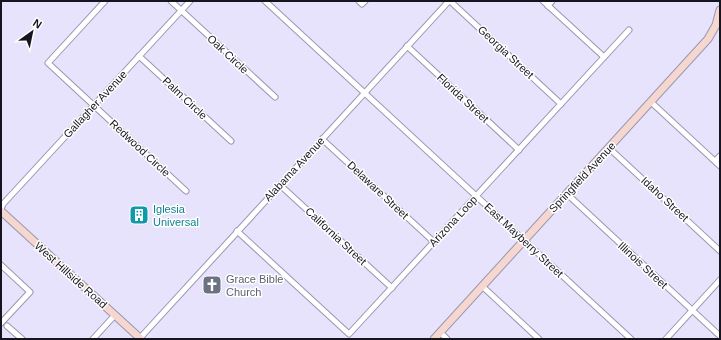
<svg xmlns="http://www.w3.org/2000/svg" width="721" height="340" font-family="Helvetica,sans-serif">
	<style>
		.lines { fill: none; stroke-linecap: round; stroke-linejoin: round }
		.street-casing { stroke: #9a96b2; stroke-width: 7 }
		.secondary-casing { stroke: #9a96b2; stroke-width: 9 }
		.street { stroke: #fff; stroke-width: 5 }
		.secondary { stroke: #f6d7cf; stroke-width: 7 }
		.labels { text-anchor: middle; stroke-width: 3; stroke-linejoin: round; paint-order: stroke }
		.street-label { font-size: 11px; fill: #16141e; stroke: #fff }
		.culture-label { font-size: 11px; fill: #0d838f; stroke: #fff; text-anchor: start }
		.worship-label { font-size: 11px; fill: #5b616d; stroke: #fff; text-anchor: start }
	</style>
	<rect width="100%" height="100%" fill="#e7e3fc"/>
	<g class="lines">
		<!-- street casing -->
		<g class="street-casing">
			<g id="street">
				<polyline points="105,1 48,63 186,191"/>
				<polyline points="171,1 275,97"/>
				<polyline points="265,1 631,339"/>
				<polyline points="359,1 362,4 365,1"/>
				<polyline points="450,1 561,104"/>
				<polyline points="543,1 604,57"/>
				<polyline points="548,6 552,1"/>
				<polyline points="407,46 519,150"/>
				<polyline points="139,56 231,141"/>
				<polyline points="651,102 720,166"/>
				<polyline points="322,139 434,242"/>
				<polyline points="609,148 720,251"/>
				<polyline points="715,161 720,156"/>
				<polyline points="280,185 392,288"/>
				<polyline points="567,194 720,336"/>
				<polyline points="1,209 3,204 190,1"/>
				<polyline points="237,231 349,334 629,30"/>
				<polyline points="1,265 30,292 1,323"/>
				<polyline points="482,286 539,339"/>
				<polyline points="7,326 22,339"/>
				<polyline points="440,332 447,339"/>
				<polyline points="140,338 449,1"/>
				<polyline points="93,339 115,315"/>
				<polyline points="666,339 720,280"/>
			</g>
		</g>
		<!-- secondary casing -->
		<g class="secondary-casing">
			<g id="secondary">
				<polyline points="1,211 141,339"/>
				<polyline points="434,339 708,39 716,25 720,10"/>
			</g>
		</g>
		<!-- street -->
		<use href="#street" class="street"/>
		<!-- secondary -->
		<use href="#secondary" class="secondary"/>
	</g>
	<!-- icons -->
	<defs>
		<g id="building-square" transform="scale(1)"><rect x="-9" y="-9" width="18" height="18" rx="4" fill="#0f9aa8" stroke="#fff"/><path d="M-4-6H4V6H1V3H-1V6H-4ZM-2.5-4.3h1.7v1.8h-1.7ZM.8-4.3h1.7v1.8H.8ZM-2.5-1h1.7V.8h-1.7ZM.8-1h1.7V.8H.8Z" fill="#fff"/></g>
		<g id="church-square" transform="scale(1)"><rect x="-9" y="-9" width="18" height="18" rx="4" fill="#6b7280" stroke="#fff"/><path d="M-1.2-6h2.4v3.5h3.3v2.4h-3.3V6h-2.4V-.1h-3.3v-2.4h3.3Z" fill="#fff"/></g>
	</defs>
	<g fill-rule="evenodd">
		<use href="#building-square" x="139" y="215"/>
		<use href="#church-square" x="212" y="285"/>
	</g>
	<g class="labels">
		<!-- street labels -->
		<g class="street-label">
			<text transform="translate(506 52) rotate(43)" y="4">Georgia Street</text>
			<text transform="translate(228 54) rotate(43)" y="4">Oak Circle</text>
			<text transform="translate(185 98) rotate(43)" y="4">Palm Circle</text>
			<text transform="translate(463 98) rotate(43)" y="4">Florida Street</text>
			<text transform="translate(95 104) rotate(-47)" y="4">Gallagher Avenue</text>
			<text transform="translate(140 148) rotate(43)" y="4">Redwood Circle</text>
			<text transform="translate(294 169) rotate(-47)" y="4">Alabama Avenue</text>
			<text transform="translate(582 177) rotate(-47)" y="4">Springfield Avenue</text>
			<text transform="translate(378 190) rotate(43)" y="4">Delaware Street</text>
			<text transform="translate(665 199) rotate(43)" y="4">Idaho Street</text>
			<text transform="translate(453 221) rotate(-47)" y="4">Arizona Loop</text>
			<text transform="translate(336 236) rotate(43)" y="4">California Street</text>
			<text transform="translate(524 240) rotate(43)" y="4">East Mayberry Street</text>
			<text transform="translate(643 265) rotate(43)" y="4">Illinois Street</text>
			<text transform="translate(71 275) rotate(42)" y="4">West Hillside Road</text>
		</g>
		<!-- culture labels -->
		<g class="culture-label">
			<text x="153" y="213">Iglesia<tspan x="153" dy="13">Universal</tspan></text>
		</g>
		<!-- worship labels -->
		<g class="worship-label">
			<text x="226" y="283">Grace Bible<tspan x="226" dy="13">Church</tspan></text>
		</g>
	</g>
	<!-- border -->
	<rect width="721" height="340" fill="none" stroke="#16141e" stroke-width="4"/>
	<!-- north arrow -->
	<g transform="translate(32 32) rotate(33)" stroke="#ffffff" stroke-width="3" paint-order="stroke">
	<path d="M0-3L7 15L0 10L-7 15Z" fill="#16141e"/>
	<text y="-6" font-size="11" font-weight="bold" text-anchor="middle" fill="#16141e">N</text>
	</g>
</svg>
